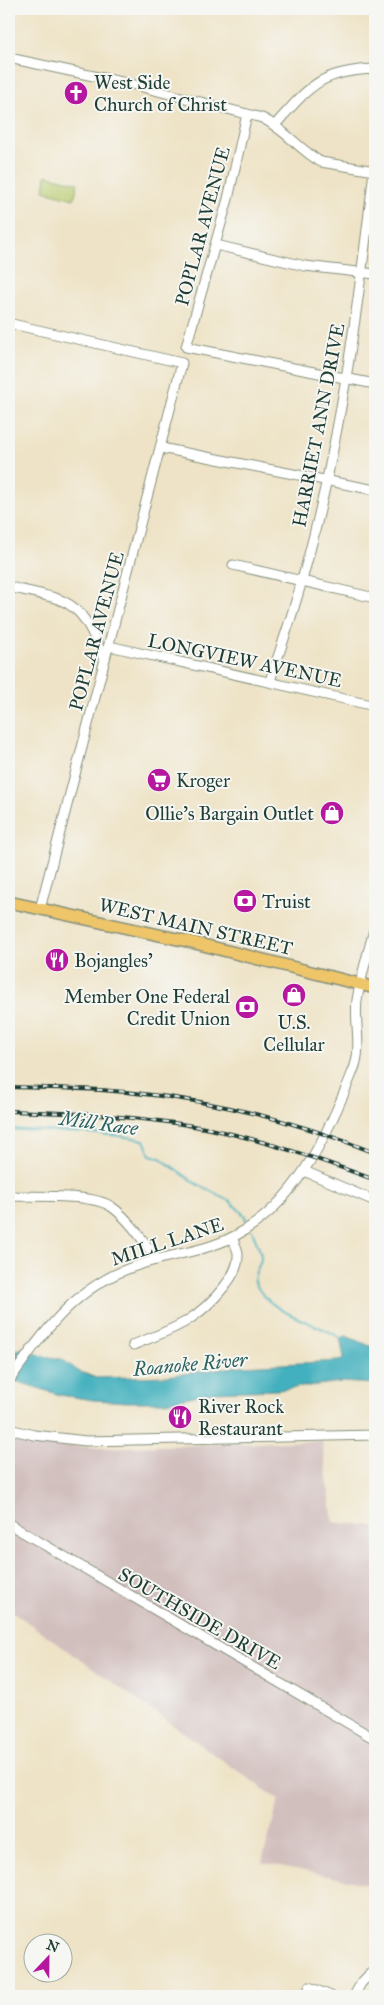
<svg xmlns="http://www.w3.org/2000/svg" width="384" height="2005" font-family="'IM FELL Great Primer',serif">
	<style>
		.industrial { fill: #d1bfbe }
		.green { fill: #b6ca6d; stroke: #6a8450 }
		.water { fill: #42b0be; stroke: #307679 }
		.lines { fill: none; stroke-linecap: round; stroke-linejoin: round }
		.stream { stroke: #42b0be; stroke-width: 2 }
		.minor-casing { stroke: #86907d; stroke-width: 11 }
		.major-casing { stroke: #86907d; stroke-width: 14 }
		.minor { stroke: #fff; stroke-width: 9 }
		.major { stroke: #eec569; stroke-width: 11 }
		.rail-casing { stroke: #1f3d34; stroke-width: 4 }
		.rail { stroke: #f6f6f2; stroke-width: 2; stroke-dasharray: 5.5; stroke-linecap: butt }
		.labels { text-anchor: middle; stroke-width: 4; stroke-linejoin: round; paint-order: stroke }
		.poi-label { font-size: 19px; fill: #1f3d34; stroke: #f6f6f2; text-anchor: start }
		.street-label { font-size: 19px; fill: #1f3d34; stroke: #f6f6f2 }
		.water-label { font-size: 20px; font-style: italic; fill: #2a605d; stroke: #f6f6f2 }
	</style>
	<rect width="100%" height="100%" fill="#f6f6f2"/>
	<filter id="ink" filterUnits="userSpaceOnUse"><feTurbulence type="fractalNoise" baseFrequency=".02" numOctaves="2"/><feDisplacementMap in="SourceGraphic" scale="10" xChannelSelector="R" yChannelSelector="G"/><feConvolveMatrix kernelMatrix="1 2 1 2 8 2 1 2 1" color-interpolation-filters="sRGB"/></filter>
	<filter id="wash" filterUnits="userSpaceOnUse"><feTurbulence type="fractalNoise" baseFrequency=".0096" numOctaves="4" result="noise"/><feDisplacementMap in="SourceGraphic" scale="20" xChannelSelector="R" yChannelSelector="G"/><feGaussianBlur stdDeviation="1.12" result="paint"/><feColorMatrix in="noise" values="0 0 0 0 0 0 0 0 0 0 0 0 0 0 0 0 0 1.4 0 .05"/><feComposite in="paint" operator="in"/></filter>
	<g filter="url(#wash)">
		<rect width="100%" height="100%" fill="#eee3c6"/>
		<!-- industrial -->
		<polygon class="industrial" points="9,1435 40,1442 98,1448 322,1441 333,1522 375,1526 375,1886 262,1862 279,1800 9,1609"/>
		<!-- green -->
		<polygon class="green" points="46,175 78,183 74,199 44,191"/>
		<!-- water -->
		<polygon class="water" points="346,1336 375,1348 375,1384 341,1382 278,1390 213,1392 166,1402 128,1402 93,1400 60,1395 9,1379 9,1350 24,1349 43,1356 62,1359 78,1371 96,1378 167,1376 241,1366 339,1361 344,1357 340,1338"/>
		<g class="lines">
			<!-- stream -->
			<g class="stream">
				<path d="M9 1129C54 1132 99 1131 144 1140L150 1155 160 1158 195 1183 230 1201 245 1216 246 1220"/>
				<path d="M252 1230C254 1238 260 1248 261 1256 262 1266 252 1272 255 1282 268 1315 316 1321 342 1339"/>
			</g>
		</g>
	</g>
	<g filter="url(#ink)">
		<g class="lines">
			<!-- minor casing -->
			<g class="minor-casing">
				<g id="minor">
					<path d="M9 58 131 84 262 118C285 129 299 150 321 162L375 171"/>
					<polyline points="247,114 228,199 186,347 375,384"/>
					<path d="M275 125C310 86 320 71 375 69"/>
					<polyline points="216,245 305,266 375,274"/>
					<polyline points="12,324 182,363 40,909"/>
					<polyline points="161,448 375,490"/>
					<polyline points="233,565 375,598"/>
					<path d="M9 587C71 601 80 598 104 660"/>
					<polyline points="109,646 375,706"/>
					<path d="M270 681C281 647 293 614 302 580 340 446 358 308 374 171"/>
					<polyline points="304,1171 375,1201"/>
					<path d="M9 1196C34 1197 93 1193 112 1207 130 1220 144 1242 157 1260"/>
					<path d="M133 1345C173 1329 196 1322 224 1287 231 1278 238 1268 238 1256 239 1250 234 1243 232 1238"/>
					<path d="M9 1381C47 1327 79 1282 145 1263 181 1252 212 1251 245 1230 299 1198 331 1127 353 1071 363 1048 354 1023 357 1000 361 975 369 950 375 926"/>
					<polyline points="9,1429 34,1435 86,1441 375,1435"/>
					<polyline points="9,1524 375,1739"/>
					<polyline points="309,1987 331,1996"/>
					<polyline points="354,1996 361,1983 371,1973"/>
				</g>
			</g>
			<!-- major casing -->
			<g class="major-casing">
				<polyline id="major" points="9,902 191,942 375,988"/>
			</g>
			<!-- minor -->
			<use href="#minor" class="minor"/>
			<!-- major -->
			<use href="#major" class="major"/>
			<!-- rail casing -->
			<g class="rail-casing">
				<g id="rail">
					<path d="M9 1087C51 1088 93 1088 135 1093 217 1101 299 1122 375 1153"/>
					<path d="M9 1111C74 1113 140 1116 205 1128 264 1140 319 1159 375 1180"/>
				</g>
			</g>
			<!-- rail -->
			<use href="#rail" class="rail"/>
		</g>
	</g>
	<!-- icons -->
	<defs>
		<g id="church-disc" transform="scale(1.25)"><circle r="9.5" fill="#b5179e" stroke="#f6f6f2"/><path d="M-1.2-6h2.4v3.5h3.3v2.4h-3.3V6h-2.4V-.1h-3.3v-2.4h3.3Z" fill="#fff"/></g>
		<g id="supermarket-disc" transform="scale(1.25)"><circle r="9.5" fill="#b5179e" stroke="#f6f6f2"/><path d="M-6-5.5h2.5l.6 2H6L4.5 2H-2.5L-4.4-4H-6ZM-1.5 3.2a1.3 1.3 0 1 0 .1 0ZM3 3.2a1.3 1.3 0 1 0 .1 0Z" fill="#fff"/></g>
		<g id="shop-disc" transform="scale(1.25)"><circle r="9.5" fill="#b5179e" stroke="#f6f6f2"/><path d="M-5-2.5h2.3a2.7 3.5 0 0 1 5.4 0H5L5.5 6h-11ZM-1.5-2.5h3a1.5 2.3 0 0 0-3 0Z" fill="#fff"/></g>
		<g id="bank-disc" transform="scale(1.25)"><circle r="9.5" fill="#b5179e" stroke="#f6f6f2"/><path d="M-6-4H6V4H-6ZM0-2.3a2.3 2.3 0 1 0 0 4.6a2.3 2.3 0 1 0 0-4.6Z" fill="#fff"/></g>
		<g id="restaurant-disc" transform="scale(1.25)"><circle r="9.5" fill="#b5179e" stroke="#f6f6f2"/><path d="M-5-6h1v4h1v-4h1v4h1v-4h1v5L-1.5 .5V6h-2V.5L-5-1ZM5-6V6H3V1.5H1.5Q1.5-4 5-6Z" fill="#fff"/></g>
	</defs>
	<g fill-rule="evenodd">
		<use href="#church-disc" x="76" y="93"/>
		<use href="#supermarket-disc" x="159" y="780"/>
		<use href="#shop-disc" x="332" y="813"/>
		<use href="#bank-disc" x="245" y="901"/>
		<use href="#restaurant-disc" x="57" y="960"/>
		<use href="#shop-disc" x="294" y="995"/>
		<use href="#bank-disc" x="247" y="1007"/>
		<use href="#restaurant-disc" x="180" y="1417"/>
	</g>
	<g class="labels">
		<!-- poi labels -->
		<g class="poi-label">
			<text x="94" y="89">West Side<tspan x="94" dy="22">Church of Christ</tspan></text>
			<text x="176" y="787">Kroger</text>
			<text x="314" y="820" text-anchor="end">Ollie's Bargain Outlet</text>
			<text x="262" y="908">Truist</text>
			<text x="74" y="967">Bojangles'</text>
			<text x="230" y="1003" text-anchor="end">Member One Federal<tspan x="230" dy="22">Credit Union</tspan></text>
			<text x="294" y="1029" text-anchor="middle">U.S.<tspan x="294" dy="22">Cellular</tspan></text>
			<text x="198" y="1413">River Rock<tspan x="198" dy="22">Restaurant</tspan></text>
		</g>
		<!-- street labels -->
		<g class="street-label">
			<text transform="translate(202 226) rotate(-75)" y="7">POPLAR AVENUE</text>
			<text transform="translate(318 425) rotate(-79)" y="7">HARRIET ANN DRIVE</text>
			<text transform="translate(96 631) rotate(-75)" y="7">POPLAR AVENUE</text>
			<text transform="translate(245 660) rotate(12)" y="7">LONGVIEW AVENUE</text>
			<text transform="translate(196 926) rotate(13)" y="7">WEST MAIN STREET</text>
			<text transform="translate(167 1241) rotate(-18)" y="7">MILL LANE</text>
			<text transform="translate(200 1618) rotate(30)" y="7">SOUTHSIDE DRIVE</text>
		</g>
		<!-- water labels -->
		<g class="water-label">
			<text transform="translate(99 1123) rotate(8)" y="7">Mill Race</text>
			<text transform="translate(190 1364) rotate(-5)" y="7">Roanoke River</text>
		</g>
	</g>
	<!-- margin -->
	<rect width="384" height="2005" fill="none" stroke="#f6f6f2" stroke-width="30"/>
	<!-- north arrow -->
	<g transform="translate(48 1958) rotate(22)"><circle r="24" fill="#f6f6f2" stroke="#a0aca6"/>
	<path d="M0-4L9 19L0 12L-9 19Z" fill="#b5179e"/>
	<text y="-8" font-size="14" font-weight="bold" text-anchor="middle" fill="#1f3d34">N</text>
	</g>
</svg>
